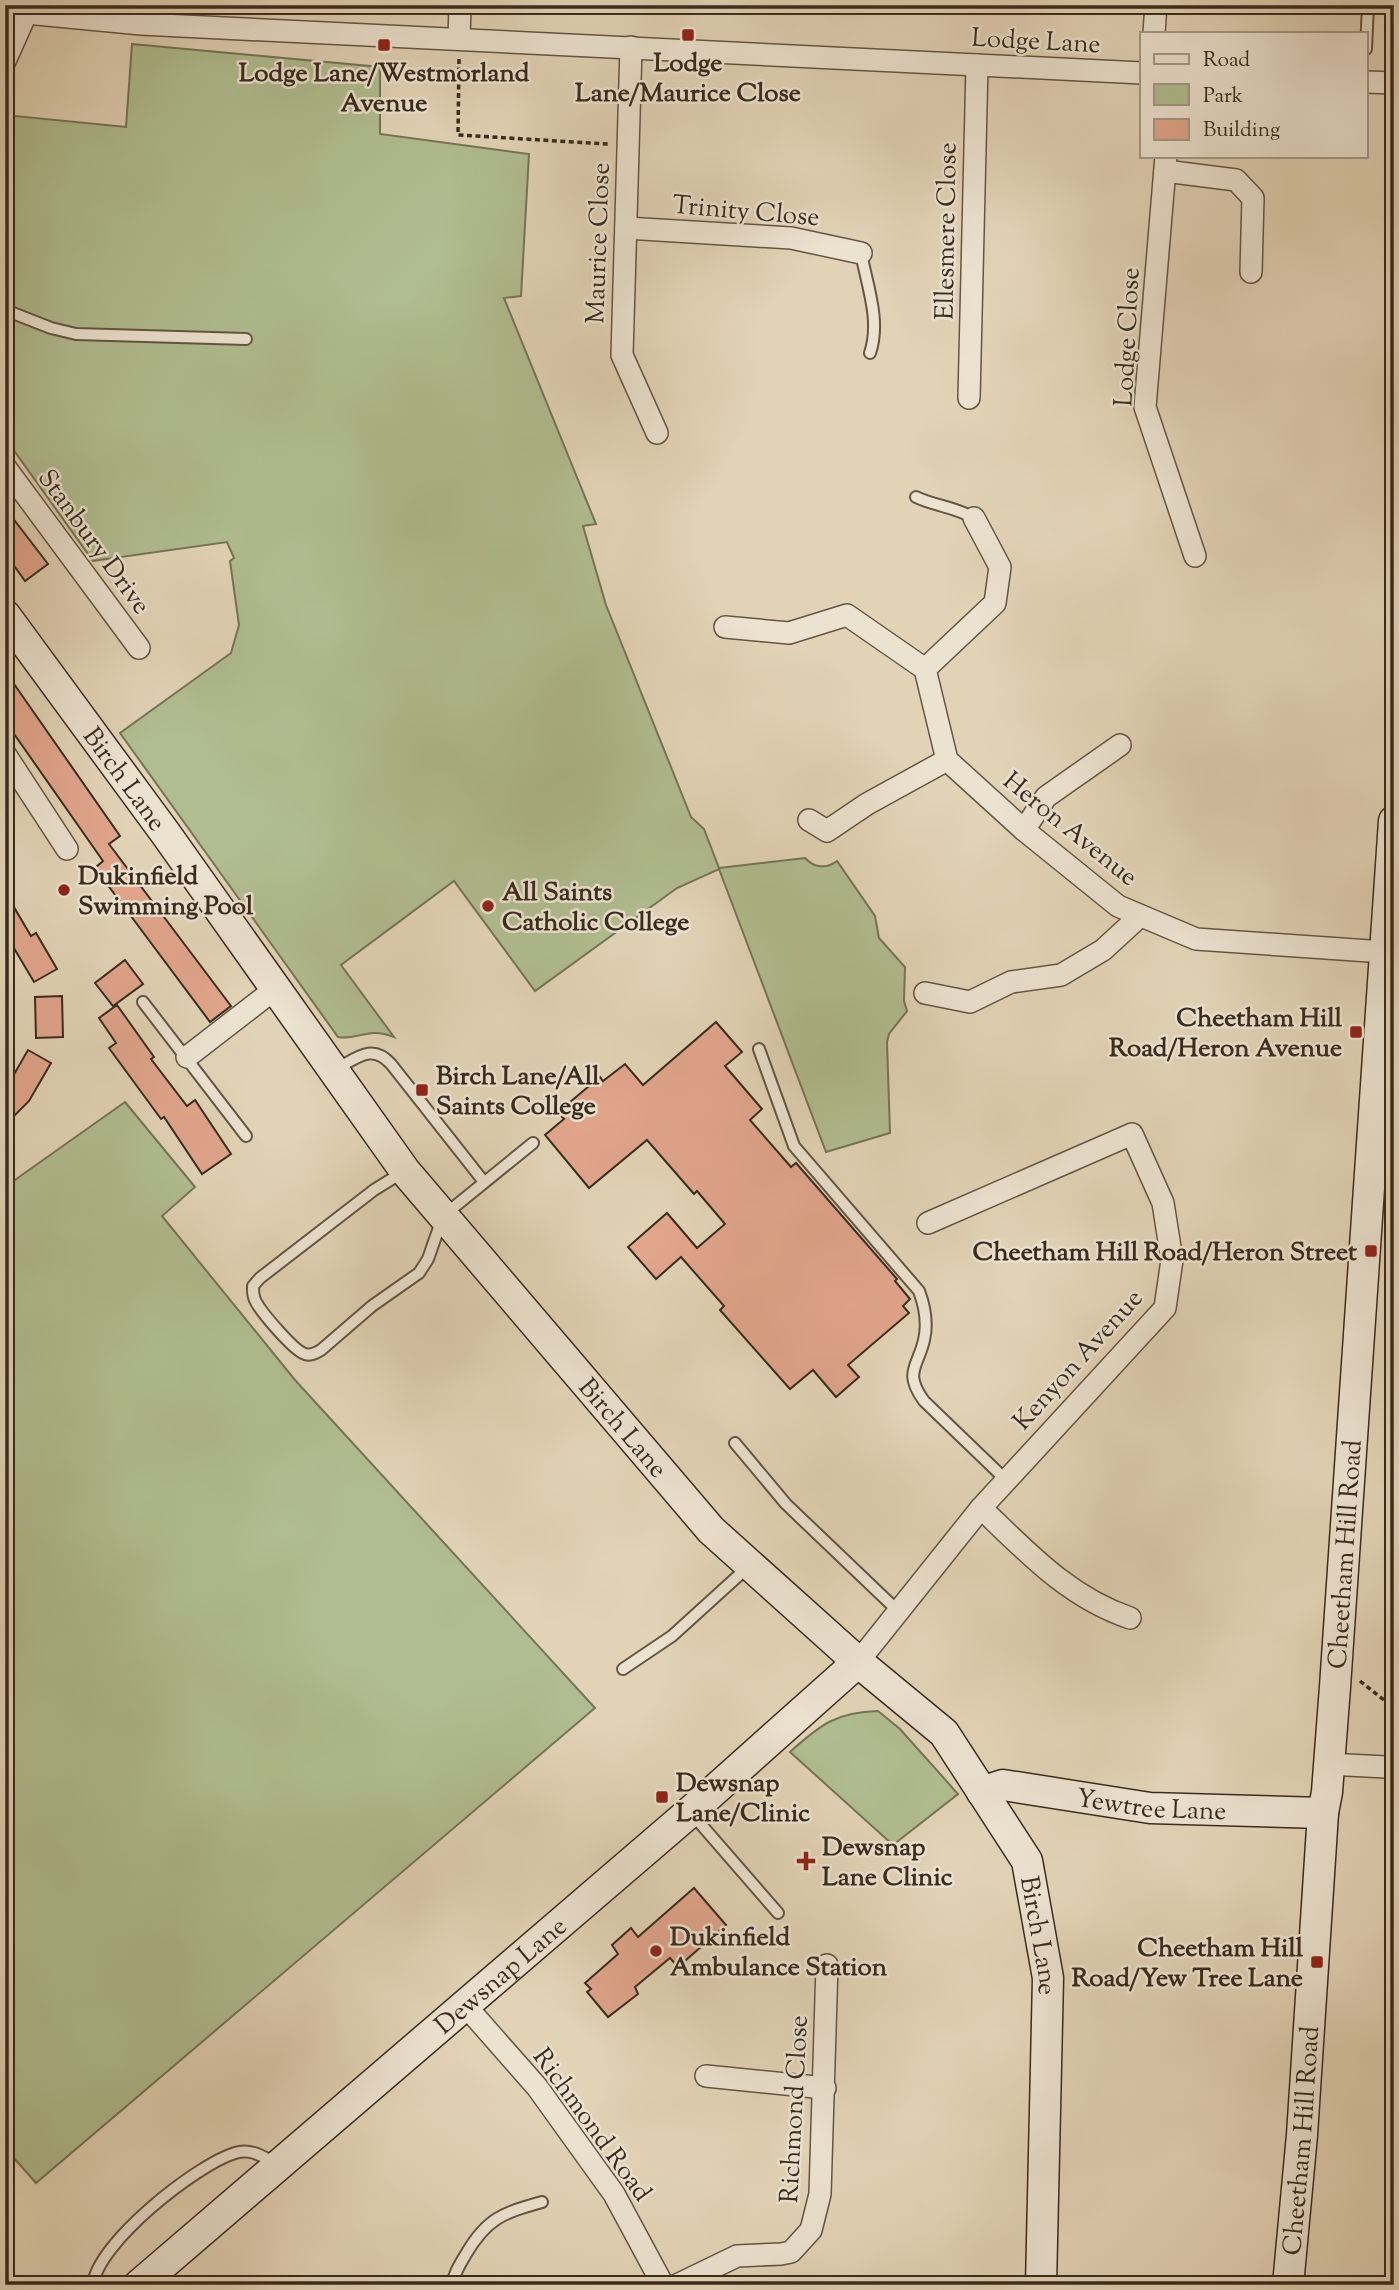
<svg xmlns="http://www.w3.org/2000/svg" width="1399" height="2290" font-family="'Sorts Mill Goudy',serif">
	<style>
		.green { fill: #b0bd90; stroke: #757457; stroke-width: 2 }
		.building { fill: #e1a58c; stroke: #3a2b1e; stroke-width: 2 }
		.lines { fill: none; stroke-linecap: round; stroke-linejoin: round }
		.lane-casing { stroke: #645544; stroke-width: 14 }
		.street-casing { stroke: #645544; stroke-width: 24 }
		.secondary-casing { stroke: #3a2b1e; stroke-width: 33 }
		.path { stroke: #3a2b1e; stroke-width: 3.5; stroke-dasharray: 5 3.5; stroke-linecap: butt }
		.lane { stroke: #ece2d0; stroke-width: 10 }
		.street { stroke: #ece2d0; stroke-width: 21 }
		.secondary { stroke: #ece2d0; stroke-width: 30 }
		.poi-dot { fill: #8f2418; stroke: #ece2d0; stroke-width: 2.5 }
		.labels { text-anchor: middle; stroke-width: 5; stroke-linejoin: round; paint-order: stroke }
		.street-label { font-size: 26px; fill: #3a2b1e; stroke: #ece2d0 }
		.poi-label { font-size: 26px; font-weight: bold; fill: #3a2b1e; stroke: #ece2d0; text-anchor: start }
	</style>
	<rect width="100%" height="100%" fill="#e2d3b6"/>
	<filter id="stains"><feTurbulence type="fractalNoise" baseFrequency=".00286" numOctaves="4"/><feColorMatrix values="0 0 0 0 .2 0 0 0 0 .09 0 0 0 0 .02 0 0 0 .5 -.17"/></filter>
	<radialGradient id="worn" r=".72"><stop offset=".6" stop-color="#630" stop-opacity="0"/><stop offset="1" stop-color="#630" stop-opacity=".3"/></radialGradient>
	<!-- green -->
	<g class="green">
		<path d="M132 44 380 67V134L529 154 521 296 504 298 596 524 583 526 606 605 691 817 704 829 719 868 805 858C814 868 827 869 837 861L875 916 879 938 905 967 904 1001 907 1011 889 1034 887 1042 890 1133 826 1152 719 869 677 888 535 991 454 881 341 965 394 1037C367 1026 358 1041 338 1037L120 733 231 653 239 625 230 561 234 558 227 542 93 561 5 438V115L126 127Z"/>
		<polygon points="125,1102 195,1187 162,1216 295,1380 595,1708 36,2183 5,2148 5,1187"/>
		<path d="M878 1711 900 1729 958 1794 893 1845 790 1752C820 1725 836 1712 878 1711Z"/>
	</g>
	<!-- building -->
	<g class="building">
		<polygon points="5,508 48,564 25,581 5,553"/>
		<polygon points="5,671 120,836 109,844 231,1006 210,1022 95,868 103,861 5,721"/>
		<polygon points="5,892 31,936 36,933 57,969 34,982 5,933"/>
		<polygon points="125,960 143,984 113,1006 95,983"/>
		<polygon points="62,996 63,1037 36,1038 35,997"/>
		<polygon points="117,1005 154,1057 151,1059 187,1106 195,1100 231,1154 202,1174 164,1117 161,1119 109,1048 116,1043 99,1018"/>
		<polygon points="716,1022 742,1052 725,1066 762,1109 750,1120 791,1167 796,1163 897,1279 895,1281 910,1299 903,1306 909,1313 848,1365 859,1377 836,1397 813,1370 790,1389 720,1310 724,1306 681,1257 656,1279 628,1247 667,1213 697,1248 725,1224 697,1191 694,1194 647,1140 589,1188 545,1135 564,1119 558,1112 600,1077 603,1081 625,1064 643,1085"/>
		<polygon points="28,1050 51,1063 29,1101 5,1125 5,1090"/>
		<polygon points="694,1888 726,1925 678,1967 670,1958 635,1987 638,1994 608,2017 587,1992 591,1989 585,1983 618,1954 612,1945 631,1928 638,1937"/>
	</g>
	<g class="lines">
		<!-- lane casing -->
		<g class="lane-casing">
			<g id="lane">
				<polyline points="1366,49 1368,5"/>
				<path d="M861 253C867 285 881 321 870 353"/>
				<polyline points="5,310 51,328 76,334 246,339"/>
				<path d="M916 497C935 506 955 507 974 518"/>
				<polyline points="143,1002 246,1136"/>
				<path d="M759 1049 794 1146 919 1291C925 1307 928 1323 924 1340 918 1367 903 1372 924 1401L1006 1480"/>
				<path d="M336 1069C357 1058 372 1043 391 1064L484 1182"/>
				<path d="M403 1172 374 1190 260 1278 253 1286C253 1293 253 1297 256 1302 262 1313 294 1351 305 1354 311 1356 316 1353 321 1350L372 1306 419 1273 428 1259 443 1216 533 1143"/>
				<polyline points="735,1443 786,1504 899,1612"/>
				<polyline points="623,1669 672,1636 748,1567"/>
				<polyline points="692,1814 778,1913"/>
				<path d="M93 2285C97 2243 196 2165 235 2153 250 2148 262 2156 275 2163"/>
				<path d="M452 2285C454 2273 460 2264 466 2254 487 2218 503 2213 542 2202"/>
			</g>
		</g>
		<!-- street casing -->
		<g class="street-casing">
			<g id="street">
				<polyline points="5,11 141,24 1142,73"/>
				<polyline points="1154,33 1156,5"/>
				<polyline points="459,39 460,5"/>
				<polyline points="631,47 622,355 657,433"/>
				<polyline points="5,61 26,14"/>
				<polyline points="1366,82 1394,83"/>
				<polyline points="1166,156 1145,407 1195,556"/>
				<polyline points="1165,171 1236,180 1253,198 1251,272"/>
				<polyline points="626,228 791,238 861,253"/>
				<polyline points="969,398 977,65"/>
				<polyline points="5,467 139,648"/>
				<polyline points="725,627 789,633 847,615 925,669"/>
				<polyline points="925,669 947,760 1024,830 1118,906 1196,939 1384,952"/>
				<polyline points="925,669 995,603 1000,567 974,518"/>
				<polyline points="5,754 67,849"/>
				<polyline points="809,820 827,831 867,804 947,760"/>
				<polyline points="1024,830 1046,797 1120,745"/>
				<polyline points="925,993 970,1002 1011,982 1061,975 1103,950 1140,916"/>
				<polyline points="187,1057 275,989"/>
				<path d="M981 1508C1027 1552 1068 1597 1130 1618"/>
				<polyline points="858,1662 981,1508 1165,1308 1172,1260 1163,1203 1132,1134 928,1223"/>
				<polyline points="1328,1764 1386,1767 1394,1764"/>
				<polyline points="464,2004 537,2087 614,2194 663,2285"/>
				<polyline points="706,2076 825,2088"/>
				<polyline points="677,2285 737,2256 781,2254 791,2252 811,2230 820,2194 827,1965"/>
			</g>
		</g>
		<!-- secondary casing -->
		<g class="secondary-casing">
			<g id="secondary">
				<path id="s1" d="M5 615 166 834 405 1171 711 1530 858 1662 944 1733 1027 1861 1048 1978 1041 2285"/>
				<path id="s2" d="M982 1792 1003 1785 1150 1808 1323 1813"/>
				<path id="s3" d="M139 2285 690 1812 858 1662"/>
				<path id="s4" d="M1288 2285 1302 2135 1323 1813 1327 1792 1335 1687 1394 821"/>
			</g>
		</g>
		<!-- path -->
		<g class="path">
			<polyline points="459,59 458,135 608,144"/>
			<polyline points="1360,1681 1394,1708"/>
		</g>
		<!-- lane -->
		<use href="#lane" class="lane"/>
		<!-- street -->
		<use href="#street" class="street"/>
		<!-- secondary -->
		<use href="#secondary" class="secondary"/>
	</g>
	<!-- markers -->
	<g class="poi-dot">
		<rect x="681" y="28" width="14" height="14" rx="3.5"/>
		<rect x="377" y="38" width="14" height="14" rx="3.5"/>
		<circle cx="64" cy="890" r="7"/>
		<circle cx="488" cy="906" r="7"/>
		<rect x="1349" y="1025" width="14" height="14" rx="3.5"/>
		<rect x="415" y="1083" width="14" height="14" rx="3.5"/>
		<rect x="1364" y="1244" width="14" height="14" rx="3.5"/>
		<rect x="655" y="1790" width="14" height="14" rx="3.5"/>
		<path d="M802.5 1850.5h7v7h7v7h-7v7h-7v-7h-7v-7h7z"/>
		<circle cx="656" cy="1951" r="7"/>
		<rect x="1310" y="1955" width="14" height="14" rx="3.5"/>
	</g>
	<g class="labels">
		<!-- street labels -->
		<g class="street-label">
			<text transform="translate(1036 40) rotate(3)" y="9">Lodge Lane</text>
			<text transform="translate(746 210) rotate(5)" y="9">Trinity Close</text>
			<text transform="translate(945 231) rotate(-89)" y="9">Ellesmere Close</text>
			<text transform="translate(597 243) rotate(-88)" y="9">Maurice Close</text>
			<text transform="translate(1126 337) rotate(-87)" y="9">Lodge Close</text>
			<text transform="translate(95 541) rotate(54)" y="9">Stanbury Drive</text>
			<text dy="9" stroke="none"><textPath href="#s1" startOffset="203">Birch Lane</textPath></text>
			<text transform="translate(1071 828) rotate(39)" y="9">Heron Avenue</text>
			<text transform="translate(1077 1359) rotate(-48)" y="9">Kenyon Avenue</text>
			<text dy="9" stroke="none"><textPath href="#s1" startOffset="1022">Birch Lane</textPath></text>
			<text dy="9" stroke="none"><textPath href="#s4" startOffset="733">Cheetham Hill Road</textPath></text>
			<text dy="9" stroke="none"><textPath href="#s2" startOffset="172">Yewtree Lane</textPath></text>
			<text dy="9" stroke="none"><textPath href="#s1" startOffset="1694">Birch Lane</textPath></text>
			<text dy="9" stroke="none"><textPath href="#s3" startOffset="476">Dewsnap Lane</textPath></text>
			<text transform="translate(793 2109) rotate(-87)" y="9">Richmond Close</text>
			<text transform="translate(593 2124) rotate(54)" y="9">Richmond Road</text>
			<text dy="9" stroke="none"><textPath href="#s4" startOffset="145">Cheetham Hill Road</textPath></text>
		</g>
		<!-- poi labels -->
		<g class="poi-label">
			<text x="688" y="71" text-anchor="middle">Lodge<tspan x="688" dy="30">Lane/Maurice Close</tspan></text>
			<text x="384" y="81" text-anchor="middle">Lodge Lane/Westmorland<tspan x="384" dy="30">Avenue</tspan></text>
			<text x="78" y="884">Dukinfield<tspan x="78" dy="30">Swimming Pool</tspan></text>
			<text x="502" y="900">All Saints<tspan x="502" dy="30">Catholic College</tspan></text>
			<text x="1342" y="1026" text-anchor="end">Cheetham Hill<tspan x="1342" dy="30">Road/Heron Avenue</tspan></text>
			<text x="436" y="1084">Birch Lane/All<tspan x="436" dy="30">Saints College</tspan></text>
			<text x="1357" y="1260" text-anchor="end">Cheetham Hill Road/Heron Street</text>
			<text x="676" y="1791">Dewsnap<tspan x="676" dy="30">Lane/Clinic</tspan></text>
			<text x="822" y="1855">Dewsnap<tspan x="822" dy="30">Lane Clinic</tspan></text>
			<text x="670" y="1945">Dukinfield<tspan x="670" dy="30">Ambulance Station</tspan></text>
			<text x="1303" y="1956" text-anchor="end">Cheetham Hill<tspan x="1303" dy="30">Road/Yew Tree Lane</tspan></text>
		</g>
	</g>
	<!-- margin -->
	<rect width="1399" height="2290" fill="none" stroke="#e2d3b6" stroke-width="28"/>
	<rect x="7" y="7" width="1385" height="2276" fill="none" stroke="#3a2b1e" stroke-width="3.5"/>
	<rect x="14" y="14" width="1371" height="2262" fill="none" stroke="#3a2b1e" stroke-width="2"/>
	<!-- legend -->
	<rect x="1140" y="32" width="228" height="126" fill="#ece2d0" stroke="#a59989" stroke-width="2"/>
	<rect x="1154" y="54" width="35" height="10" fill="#ece2d0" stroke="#a59989" stroke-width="2"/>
	<text x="1203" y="66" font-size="21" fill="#3a2b1e">Road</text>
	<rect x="1154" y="84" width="35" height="21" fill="#b0bd90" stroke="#a59989" stroke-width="2"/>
	<text x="1203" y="102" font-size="21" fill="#3a2b1e">Park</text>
	<rect x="1154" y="119" width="35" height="21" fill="#e1a58c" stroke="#a59989" stroke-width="2"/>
	<text x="1203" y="136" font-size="21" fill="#3a2b1e">Building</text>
	<rect width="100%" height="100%" filter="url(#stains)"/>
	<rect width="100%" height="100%" fill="url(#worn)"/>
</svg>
